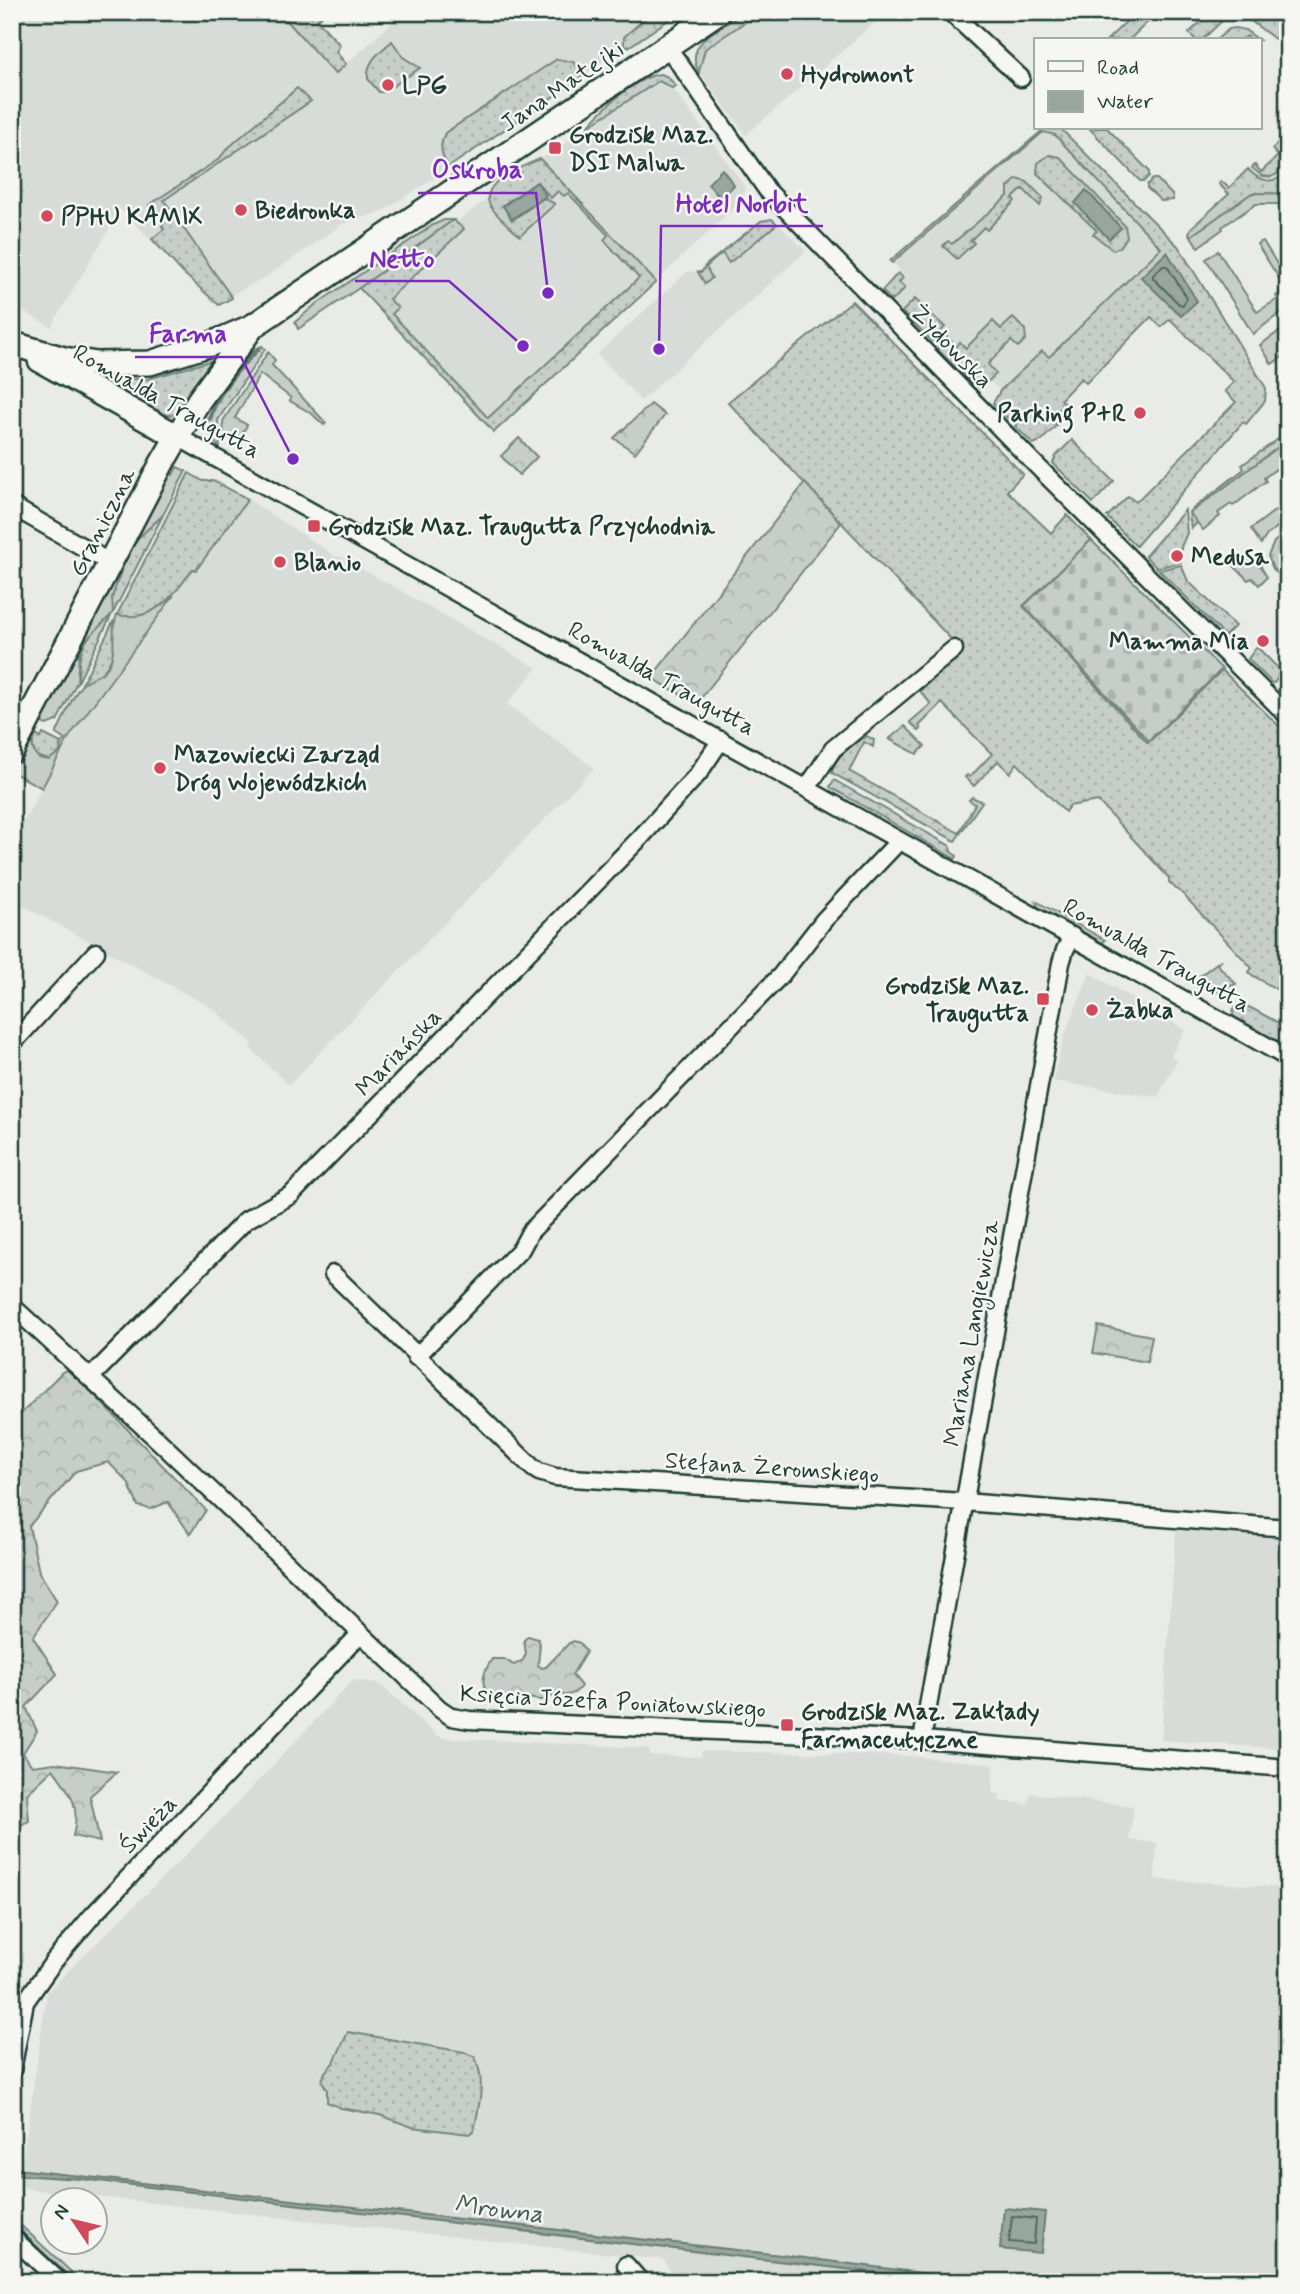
<svg xmlns="http://www.w3.org/2000/svg" width="1300" height="2294" font-family="Mynerve,sans-serif">
	<style>
		.built { fill: #d8dcd8 }
		.grass { fill: url(#grass-dots); stroke: #73867e; stroke-width: 2 }
		.forest { fill: url(#forest-crowns); stroke: #73867e; stroke-width: 2 }
		.cemetery { fill: url(#cemetery-stones); stroke: #73867e; stroke-width: 2 }
		.garden { fill: #c7cec9; stroke: #73867e; stroke-width: 2 }
		.water { fill: #99a6a0; stroke: #687c75; stroke-width: 2 }
		.lines { fill: none; stroke-linecap: round; stroke-linejoin: round }
		.shore { stroke: #50675f; stroke-width: 2 }
		.stream { stroke: #687c75; stroke-width: 5 }
		.street-casing { stroke: #1f3d34; stroke-width: 21 }
		.secondary-casing { stroke: #1f3d34; stroke-width: 28 }
		.street { stroke: #f6f6f2; stroke-width: 16 }
		.secondary { stroke: #f6f6f2; stroke-width: 23 }
		.poi-dot { fill: #d1495b; stroke: #f6f6f2; stroke-width: 2.5 }
		.labels { text-anchor: middle; stroke-width: 5; stroke-linejoin: round; paint-order: stroke }
		.poi-label { font-size: 24px; font-weight: bold; fill: #1f3d34; stroke: #f6f6f2; text-anchor: start }
		.street-label { font-size: 24px; fill: #1f3d34; stroke: #f6f6f2 }
		.water-label { font-size: 26px; font-style: italic; fill: #445c54; stroke: #f6f6f2 }
		.leader { fill: none; stroke: #7b2cbf; stroke-width: 2.5 }
		.callout-dot { fill: #7b2cbf; stroke: #f6f6f2; stroke-width: 2.5 }
		.callout-label { font-size: 26px; text-anchor: middle; font-weight: bold; fill: #7b2cbf; stroke: #f6f6f2; stroke-width: 5; stroke-linejoin: round; paint-order: stroke }
	</style>
	<defs>
		<pattern id="grass-dots" width="8" height="8" patternUnits="userSpaceOnUse" patternTransform="scale(1.75)"><rect width="8" height="8" fill="#c7cec9"/><path d="M2 2h.1M6 6h.1" fill="none" stroke="#aab2ad" stroke-width="1.8" stroke-linecap="round"/></pattern>
		<pattern id="forest-crowns" width="20" height="18" patternUnits="userSpaceOnUse" patternTransform="scale(1.75)"><rect width="20" height="18" fill="#c7cec9"/><path d="M2 6a3 3 0 1 1 6 0M12 15a3 3 0 1 1 6 0" fill="none" stroke="#aab2ad"/></pattern>
		<pattern id="cemetery-stones" width="16" height="16" patternUnits="userSpaceOnUse" patternTransform="scale(1.75)"><rect width="16" height="16" fill="#c7cec9"/><path d="M2 7V4a2 2 0 0 1 4 0v3zM10 15v-3a2 2 0 0 1 4 0v3z" fill="#aab2ad"/></pattern>
	</defs>
	<rect width="100%" height="100%" fill="#e9ebe7"/>
	<filter id="ink" filterUnits="userSpaceOnUse"><feTurbulence type="fractalNoise" baseFrequency=".0143" numOctaves="2"/><feDisplacementMap in="SourceGraphic" scale="14" xChannelSelector="R" yChannelSelector="G"/><feConvolveMatrix kernelMatrix="1 2 1 2 8 2 1 2 1" color-interpolation-filters="sRGB"/></filter>
	<g filter="url(#ink)">
		<!-- built -->
		<g class="built">
			<polygon points="12,12 279,12 335,74 404,12 652,12 624,37 624,47 427,183 381,212 343,224 266,277 220,301 192,271 182,272 121,209 51,327 12,305"/>
			<polygon points="760,12 887,12 746,135 700,73 705,49"/>
			<polygon points="659,81 671,86 745,186 744,199 493,433 362,292 541,159"/>
			<polygon points="1045,128 1049,128 1165,246 1009,399 944,341 947,337 942,329 913,301 902,312 892,301 905,288 899,282 903,278 898,273 900,270 890,261"/>
			<polygon points="762,219 773,219 806,251 641,401 597,354 687,272 701,271 704,265"/>
			<polygon points="248,499 335,556 341,557 537,668 507,704 594,768 289,1085 250,1048 253,1044 212,1008 12,900 12,843 66,742 193,569 196,570"/>
			<polygon points="1090,973 1185,1030 1171,1056 1177,1060 1158,1097 1053,1081 1063,1039"/>
			<polygon points="1176,1530 1288,1539 1288,1749 1161,1740"/>
			<polygon points="353,1680 379,1683 438,1736 445,1738 649,1748 650,1755 701,1757 702,1751 898,1755 994,1764 992,1793 1000,1794 999,1801 1028,1804 1030,1793 1134,1806 1129,1840 1157,1843 1155,1879 1276,1887 1277,1886 1288,1886 1288,2282 677,2282 664,2260 27,2189 22,2185 23,2158 47,1992 222,1819"/>
		</g>
		<!-- grass -->
		<g class="grass">
			<polygon points="279,12 326,12 317,20 340,45 336,52 346,64 335,74"/>
			<polygon points="652,12 680,12 630,46 624,47 624,37"/>
			<path d="M746 12H760L705 49 699 72C681 42 725 26 746 12Z"/>
			<polygon points="1136,12 1158,12 1129,40 1107,40"/>
			<polygon points="1211,12 1215,12 1223,20 1202,40 1196,40 1189,33"/>
			<polygon points="1239,12 1263,12 1288,31 1288,49"/>
			<polygon points="1236,28 1245,30 1259,40 1252,40 1247,36 1242,40 1216,40 1229,29"/>
			<path d="M392 41 403 57 420 68 384 92H379L368 79C366 61 380 52 392 41Z"/>
			<path d="M557 59 573 62 585 75 449 167C441 157 439 145 445 133Z"/>
			<path d="M661 74 668 77 676 86 672 88 659 81 587 127C603 109 636 76 661 74Z"/>
			<polygon points="297,88 311,101 164,200 232,298 219,305 182,272 152,239 164,229 162,226 165,222 149,205 219,159 227,149"/>
			<polygon points="1045,128 1060,128 1178,246 1266,388 1265,401 1246,424 1243,422 1136,546 1107,517 1128,496 1136,502 1236,402 1225,391 1234,382 1170,319 1161,327 1151,317 1086,383 1081,378 1061,399 1065,404 1050,418 1057,425 1041,441 1033,444 1015,426 1024,416 1019,410 1008,419 993,403 1000,391 1042,351 1049,357 1161,248 1055,135 1043,132 892,263 890,261"/>
			<polygon points="1089,128 1107,128 1149,171 1149,176 1144,181 1140,181"/>
			<polygon points="1288,133 1288,169 1271,177 1262,176 1252,168 1255,165 1261,172 1278,156 1272,149"/>
			<polygon points="1049,155 1060,157 1125,226 1127,237 1120,247 1113,250 1093,234 1097,231 1037,173 1038,163"/>
			<path d="M540 159 656 282 494 432 359 288 453 220 464 229 389 299 398 308 392 314 488 418 639 278 604 240 608 235 568 193 564 196 558 191 551 198 537 182 503 205 512 220 544 198 555 204 520 236C512 229 492 212 489 203 481 180 525 166 540 159Z"/>
			<path d="M1248 169C1261 183 1273 184 1288 173V194L1252 193 1191 236 1189 234 1191 228 1229 194 1219 184 1221 181 1229 188Z"/>
			<polygon points="1017,179 1027,182 1043,198 1040,206 1023,189 1013,198 1015,201 987,230 984,227 971,240 974,243 957,259 943,246 948,241 952,244 1008,196 1008,187"/>
			<polygon points="1153,179 1157,179 1173,196 1173,200 1161,201 1147,188 1147,185"/>
			<polygon points="772,219 777,224 729,263 722,253 706,267 712,278 705,284 698,272 702,272 705,266 761,221"/>
			<polygon points="898,273 903,278 899,282 905,288 892,301 882,291"/>
			<polygon points="915,299 945,327 932,341 902,312"/>
			<polygon points="852,301 1023,474 1007,491 1051,533 1067,515 1091,540 1023,606 1148,743 1222,670 1288,735 1288,996 1252,975 1249,972 1252,968 1179,890 1176,889 1169,882 1169,878 1098,801 1069,806 1065,812 1017,763 1010,773 998,761 974,786 965,777 967,775 970,777 992,754 942,703 919,726 921,729 919,731 910,722 931,704 920,691 931,681 929,679 963,652 728,402"/>
			<polygon points="1013,318 1025,330 1026,340 1018,347 1011,341 988,364 996,374 981,388 975,386 937,349 947,337 956,346 960,342 966,348 993,321 1001,329"/>
			<path d="M262 346 265 349 218 420 220 449C213 441 208 431 209 419 210 402 245 351 262 346Z"/>
			<polygon points="210,361 213,364 175,414 164,416 100,382 102,379 148,379"/>
			<polygon points="1288,432 1288,440 1191,513 1198,522 1191,529 1189,512 1244,469 1242,465"/>
			<polygon points="1072,440 1114,481 1093,503 1053,463 1056,456"/>
			<path d="M189 473 203 481H214L248 499 196 570 193 569C173 596 154 623 117 615Z"/>
			<polygon points="1185,510 1187,533 1181,547 1181,562 1157,568 1145,556"/>
			<path d="M163 515 113 613C107 596 126 551 137 538 145 530 154 523 163 515Z"/>
			<polygon points="1288,531 1288,584 1273,569 1268,556 1274,542"/>
			<polygon points="1181,565 1188,581 1235,626 1225,636 1159,570"/>
			<path d="M111 616 78 682C78 648 84 637 111 616Z"/>
			<path d="M113 622C119 652 111 674 82 684Z"/>
			<polygon points="1257,647 1282,672 1274,683 1272,683 1248,659"/>
			<polygon points="905,726 925,746 917,754 889,739"/>
			<polygon points="43,734 61,743 60,752 49,760 36,756 32,745 36,735 41,738"/>
			<path d="M867 736 874 740 873 747 864 742 849 771 959 833 975 804 969 800 972 797 982 802 955 841 832 773C832 759 855 742 867 736Z"/>
			<polygon points="834,780 950,846 951,852 957,856 955,859 952,857 830,787"/>
			<polygon points="1240,1005 1251,1008 1288,1028 1288,1047 1233,1016 1233,1009"/>
			<path d="M348 2032 464 2052 475 2057C486 2082 479 2105 474 2131L469 2134 412 2127 380 2115 341 2108 327 2102V2090L322 2081 325 2072 334 2062Z"/>
			<polygon points="16,2221 82,2282 75,2282 25,2235"/>
		</g>
		<!-- forest -->
		<g class="forest">
			<polygon points="651,404 665,415 635,453 614,438"/>
			<polygon points="519,438 537,457 519,475 501,456"/>
			<polygon points="805,483 841,523 697,703 651,678"/>
			<polygon points="1098,1326 1152,1336 1147,1362 1093,1353"/>
			<path d="M69 1369 206 1510 190 1534 168 1502 151 1509 138 1506 128 1482 108 1462 76 1471 29 1526 39 1572 57 1601 33 1637 57 1674 26 1707 37 1731 23 1753 32 1766 55 1763 117 1772 90 1796 100 1842 73 1836C81 1806 71 1793 53 1769L27 1794 29 1821 12 1829V1423L62 1372Z"/>
			<path d="M528 1636 538 1639 540 1644 538 1665 542 1668 546 1667 569 1643 574 1641 580 1643 586 1652 572 1675 581 1686C576 1694 567 1697 558 1694 552 1695 548 1699 543 1700 535 1701 528 1696 521 1697 513 1697 507 1700 499 1698 477 1693 482 1673 492 1659H504L514 1665 523 1660 526 1654 524 1640Z"/>
		</g>
		<!-- cemetery -->
		<polygon class="cemetery" points="1091,540 1222,669 1149,741 1024,606"/>
		<!-- garden -->
		<g class="garden">
			<polygon points="1252,193 1288,194 1288,204 1256,204 1222,227 1223,229 1198,247 1191,236"/>
			<polygon points="444,220 453,220 359,288 298,329 295,322 315,305 433,225"/>
			<polygon points="1263,241 1277,264 1288,264 1288,307 1253,334 1206,259 1218,251 1257,312 1278,299 1276,296 1286,289 1257,244"/>
			<polygon points="1288,325 1282,332 1288,340 1288,353 1272,364 1260,345"/>
			<polygon points="268,352 275,360 272,365 326,423 324,425 311,413 290,401 291,398 260,374 235,418 247,425 238,442 224,434 223,421"/>
			<polygon points="1288,440 1288,465 1280,471 1276,469 1264,478 1266,481 1233,506 1231,504 1218,513 1220,516 1203,530 1190,513"/>
			<polygon points="177,467 186,471 163,515 137,539 125,559 112,598 113,613 85,641 79,655 77,682 57,721 46,725 38,721 169,472 173,475"/>
			<polygon points="1281,506 1284,510 1288,508 1288,519 1267,535 1261,544 1251,529"/>
			<polygon points="1224,556 1259,557 1261,567 1267,577 1259,585 1252,578 1248,580"/>
			<path d="M174 595 69 737 42 788 12 772 32 733 36 735C31 743 31 751 39 758L49 760 60 752 61 743 65 740 56 734C63 721 71 697 81 686 89 676 102 679 110 663 117 647 110 629 117 615 142 620 156 611 174 595Z"/>
			<polygon points="1036,901 1105,940 1103,943 1038,907"/>
			<polygon points="1222,959 1217,964 1236,984 1214,993 1210,991 1212,986 1205,983 1202,987 1193,981"/>
		</g>
		<!-- water -->
		<g class="water">
			<polygon points="722,169 734,185 721,199 708,184"/>
			<polygon points="537,182 546,196 512,219 503,206"/>
			<polygon points="1086,190 1121,228 1109,239 1075,203"/>
			<polygon points="1167,252 1197,301 1181,316 1141,277"/>
			<polygon points="17,2169 781,2255 992,2282 955,2282 81,2179 17,2175"/>
			<polygon points="1004,2208 1045,2212 1041,2253 1000,2249"/>
		</g>
		<g class="lines">
			<!-- shore -->
			<g class="shore">
				<polygon points="1163,266 1167,266 1187,298 1183,305 1179,304 1153,278 1153,275"/>
				<polygon points="1012,2216 1036,2219 1034,2244 1009,2242"/>
			</g>
			<!-- stream -->
			<path class="stream" d="M210 418C217 391 239 368 258 349"/>
			<!-- street casing -->
			<g class="street-casing">
				<g id="street">
					<polyline points="950,12 1021,78"/>
					<polyline points="667,46 767,190 1034,463 1288,716"/>
					<polyline points="178,437 1288,1058"/>
					<polyline points="12,506 100,557 109,566"/>
					<polyline points="807,788 833,749 954,649"/>
					<polyline points="12,1044 96,952"/>
					<polyline points="333,1274 533,1468 539,1472 555,1477 964,1502 1288,1528"/>
					<polyline points="12,1306 159,1441 440,1709 452,1717 469,1720 922,1740 1288,1768"/>
					<polyline points="416,1357 521,1249 530,1232 781,975 824,920 899,841"/>
					<polyline points="91,1377 246,1220 291,1195 641,837 698,774 721,740"/>
					<polyline points="922,1740 1061,963 1065,950 1072,936"/>
					<polyline points="12,2070 25,2002 54,1961 92,1916 360,1634"/>
					<polyline points="12,2237 60,2282"/>
					<polyline points="626,2265 641,2282"/>
				</g>
			</g>
			<!-- secondary casing -->
			<g class="secondary-casing">
				<g id="secondary">
					<polyline points="20,346 64,359 97,364 150,363 211,344 253,326 718,12"/>
					<polyline points="40,360 178,437"/>
					<polyline points="12,751 162,463 199,400 253,326"/>
				</g>
			</g>
			<!-- street -->
			<use href="#street" class="street"/>
			<!-- secondary -->
			<use href="#secondary" class="secondary"/>
		</g>
	</g>
	<!-- markers -->
	<g class="poi-dot">
		<circle cx="787" cy="74" r="7"/>
		<circle cx="388" cy="85" r="7"/>
		<rect x="548" y="141" width="14" height="14" rx="3.5"/>
		<circle cx="241" cy="210" r="7"/>
		<circle cx="47" cy="216" r="7"/>
		<circle cx="1140" cy="413" r="7"/>
		<rect x="307" y="519" width="14" height="14" rx="3.5"/>
		<circle cx="1177" cy="556" r="7"/>
		<circle cx="280" cy="562" r="7"/>
		<circle cx="1263" cy="641" r="7"/>
		<circle cx="160" cy="768" r="7"/>
		<rect x="1036" y="992" width="14" height="14" rx="3.5"/>
		<circle cx="1092" cy="1010" r="7"/>
		<rect x="780" y="1718" width="14" height="14" rx="3.5"/>
	</g>
	<g class="labels">
		<!-- poi labels -->
		<g class="poi-label">
			<text x="801" y="82">Hydromont</text>
			<text x="402" y="93">LPG</text>
			<text x="569" y="142">Grodzisk Maz.<tspan x="569" dy="28">DSI Malwa</tspan></text>
			<text x="255" y="218">Biedronka</text>
			<text x="61" y="224">PPHU KAMIX</text>
			<text x="1126" y="421" text-anchor="end">Parking P+R</text>
			<text x="328" y="534">Grodzisk Maz. Traugutta Przychodnia</text>
			<text x="1191" y="564">Medusa</text>
			<text x="294" y="570">Blanio</text>
			<text x="1249" y="649" text-anchor="end">Mamma Mia</text>
			<text x="174" y="762">Mazowiecki Zarząd<tspan x="174" dy="28">Dróg Wojewódzkich</tspan></text>
			<text x="1029" y="993" text-anchor="end">Grodzisk Maz.<tspan x="1029" dy="28">Traugutta</tspan></text>
			<text x="1106" y="1018">Żabka</text>
			<text x="801" y="1719">Grodzisk Maz. Zakłady<tspan x="801" dy="28">Farmaceutyczne</tspan></text>
		</g>
		<!-- street labels -->
		<g class="street-label">
			<text transform="translate(562 86) rotate(-34)" y="8">Jana Matejki</text>
			<text transform="translate(952 346) rotate(46)" y="8">Żydowska</text>
			<text transform="translate(167 401) rotate(29)" y="8">Romualda Traugutta</text>
			<text transform="translate(102 522) rotate(-63)" y="8">Graniczna</text>
			<text transform="translate(662 678) rotate(29)" y="8">Romualda Traugutta</text>
			<text transform="translate(1157 955) rotate(29)" y="8">Romualda Traugutta</text>
			<text transform="translate(398 1052) rotate(-46)" y="8">Mariańska</text>
			<text transform="translate(971 1333) rotate(-80)" y="8">Mariana Langiewicza</text>
			<text transform="translate(772 1467) rotate(4)" y="8">Stefana Żeromskiego</text>
			<text transform="translate(613 1701) rotate(3)" y="8">Księcia Józefa Poniatowskiego</text>
			<text transform="translate(148 1824) rotate(-46)" y="8">Świeża</text>
		</g>
		<!-- water labels -->
		<g class="water-label">
			<text transform="translate(499 2208) rotate(7)" y="9">Mrowna</text>
		</g>
	</g>
	<!-- callouts -->
	<path class="leader" d="M548 293L536 193H418M659 349L661 226H823M523 346L449 281H355M293 459L241 357H135"/>
	<g class="callout-dot">
		<circle cx="548" cy="293" r="7"/>
		<circle cx="659" cy="349" r="7"/>
		<circle cx="523" cy="346" r="7"/>
		<circle cx="293" cy="459" r="7"/>
	</g>
	<g class="callout-label">
		<text x="477" y="178">Oskroba</text>
		<text x="742" y="212">Hotel Norbit</text>
		<text x="402" y="267">Netto</text>
		<text x="188" y="342">Farma</text>
	</g>
	<!-- margin -->
	<rect width="1300" height="2294" fill="none" stroke="#f6f6f2" stroke-width="42"/>
	<rect x="21" y="21" width="1258" height="2252" fill="none" stroke="#1f3d34" stroke-width="2.5" filter="url(#ink)"/>
	<!-- legend -->
	<rect x="1034" y="38" width="228" height="91" fill="#f6f6f2" stroke="#a0aca6" stroke-width="2"/>
	<rect x="1048" y="61" width="35" height="10" fill="#f6f6f2" stroke="#a0aca6" stroke-width="2"/>
	<text x="1097" y="74" font-size="21" fill="#1f3d34">Road</text>
	<rect x="1048" y="91" width="35" height="21" fill="#99a6a0" stroke="#a0aca6" stroke-width="2"/>
	<text x="1097" y="108" font-size="21" fill="#1f3d34">Water</text>
	<!-- north arrow -->
	<g transform="translate(74 2221) rotate(305)"><circle r="33" fill="#f6f6f2" stroke="#a0aca6" stroke-width="2"/>
	<path d="M0-5L12 26L0 18L-12 26Z" fill="#d1495b"/>
	<text y="-10" font-size="19" font-weight="bold" text-anchor="middle" fill="#1f3d34">N</text>
	</g>
</svg>
